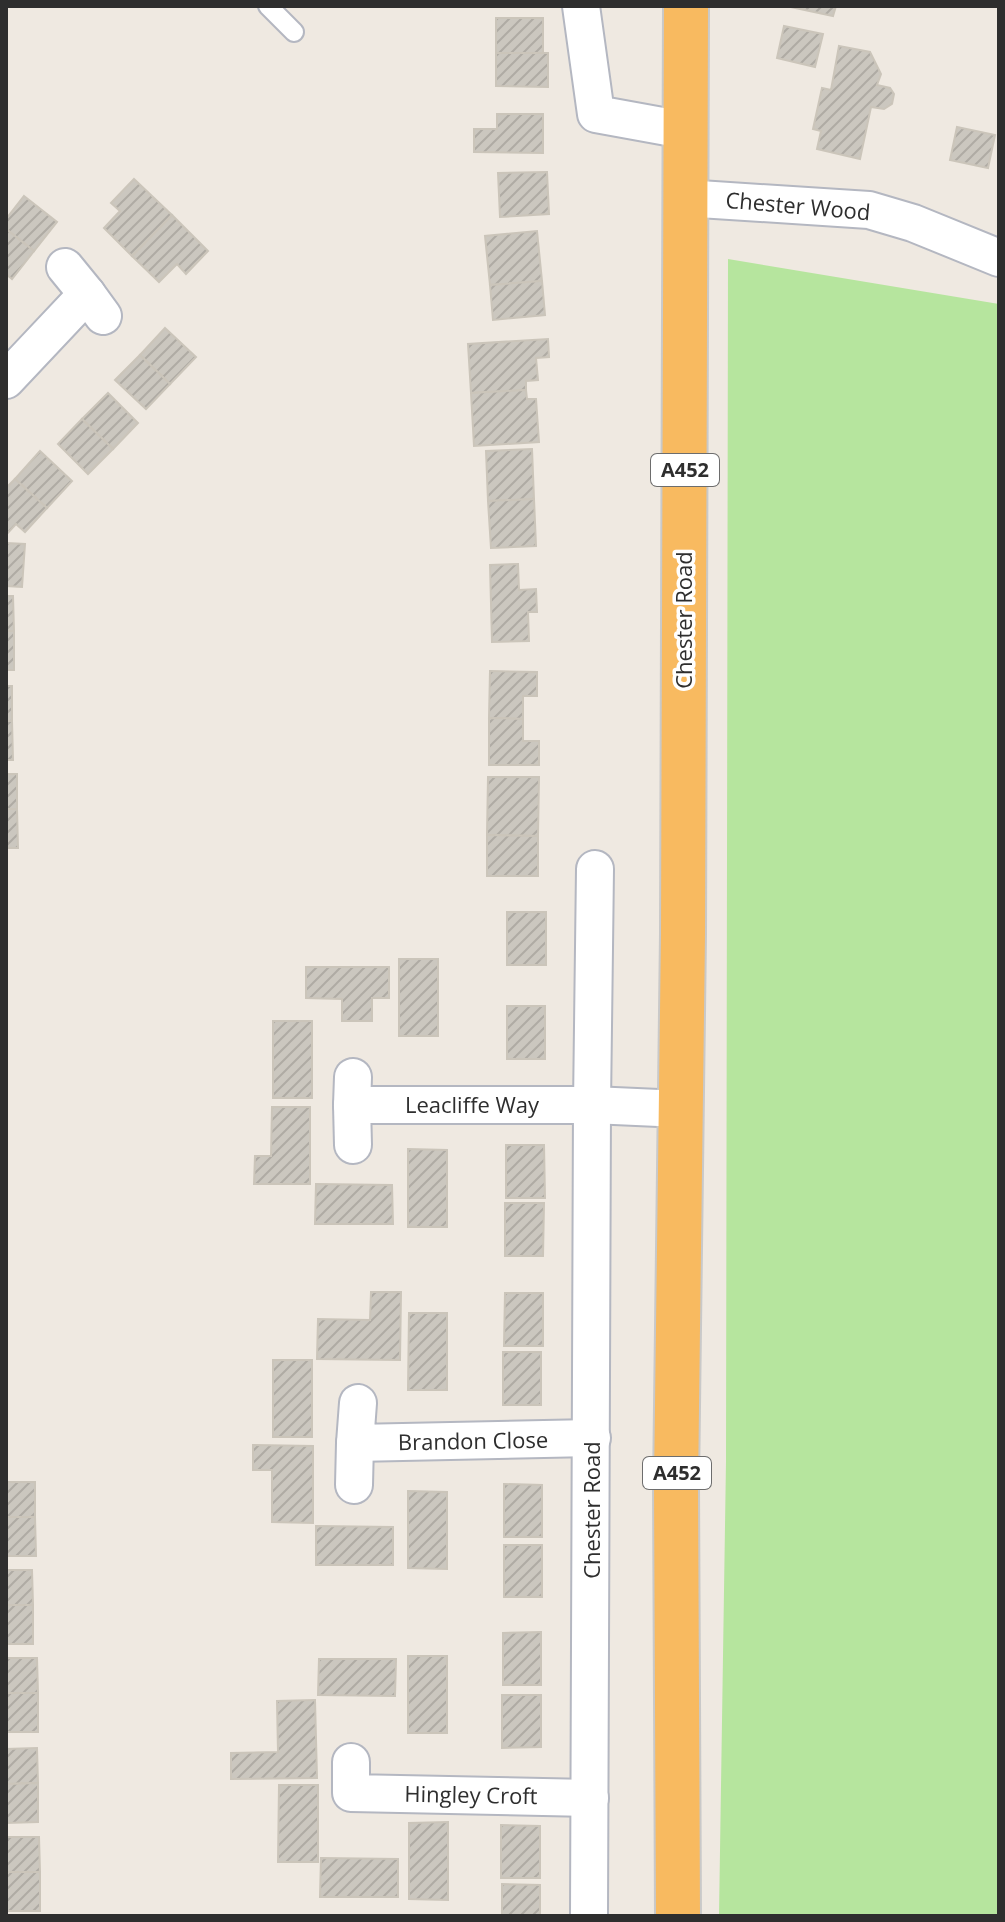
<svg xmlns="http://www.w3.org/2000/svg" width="1005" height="1922" font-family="'Open Sans',sans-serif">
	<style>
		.grass { fill: #b6e59e }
		.building { fill: url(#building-hatch); stroke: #cbc5ba; stroke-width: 2 }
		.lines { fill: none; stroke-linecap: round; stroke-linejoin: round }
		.service-casing { stroke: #b4b7c1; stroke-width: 22 }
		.minor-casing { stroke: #b4b7c1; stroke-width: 40 }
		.trunk-casing { stroke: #c9c9c9; stroke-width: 48 }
		.service { stroke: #fff; stroke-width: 18 }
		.minor { stroke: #fff; stroke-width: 36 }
		.trunk { stroke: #f8ba60; stroke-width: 44 }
		.labels { text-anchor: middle; stroke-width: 7; stroke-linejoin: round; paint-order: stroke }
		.shield { fill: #fff; stroke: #6d6d6d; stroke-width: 2 }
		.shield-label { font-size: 20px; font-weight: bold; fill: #2e2e2e }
		.street-label { font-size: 22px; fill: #2e2e2e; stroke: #fff }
	</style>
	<defs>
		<pattern id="building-hatch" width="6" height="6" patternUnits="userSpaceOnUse" patternTransform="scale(2)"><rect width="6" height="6" fill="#cbc7bf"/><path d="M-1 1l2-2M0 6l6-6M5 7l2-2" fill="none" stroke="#afaba4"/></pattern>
	</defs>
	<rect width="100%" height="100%" fill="#efe9e1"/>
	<!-- grass -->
	<polygon class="grass" points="728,259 999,304 999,1916 719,1916 726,1461"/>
	<!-- building -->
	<g class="building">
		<polygon points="786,6 836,6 833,16"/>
		<polygon points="496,18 543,18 543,54 496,53"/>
		<polygon points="784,26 823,34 815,67 777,58"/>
		<polygon points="839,46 870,52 881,74 877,85 890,88 894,94 892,104 884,109 871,107 860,159 817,149 821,131 813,129 822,88 831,90"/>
		<polygon points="496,53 548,53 548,87 496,86"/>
		<polygon points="497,114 543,114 543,153 474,152 474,129 497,129"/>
		<polygon points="957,127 995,135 988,168 950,160"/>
		<polygon points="547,172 549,214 500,217 498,173"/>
		<polygon points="134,179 172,215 132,256 104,228 120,211 111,203"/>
		<polygon points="24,196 57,222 34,251 6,229 6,219"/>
		<polygon points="172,215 208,251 186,274 177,264 159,282 132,256"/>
		<polygon points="6,229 34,251 12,279 6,274"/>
		<polygon points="537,231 542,281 490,285 485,236"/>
		<polygon points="542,281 545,315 493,320 490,285"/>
		<polygon points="165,328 196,357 170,384 140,355"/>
		<polygon points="548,339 549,357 536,358 538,380 526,381 526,390 471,393 468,344"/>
		<polygon points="140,355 170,384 146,409 115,380"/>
		<polygon points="526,390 527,399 536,399 539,442 474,446 471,393"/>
		<polygon points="108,393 138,423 113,449 82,419"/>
		<polygon points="82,419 113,449 88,474 58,444"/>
		<polygon points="532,449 534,499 488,501 486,451"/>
		<polygon points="40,451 72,481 47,508 15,479"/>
		<polygon points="15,479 47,508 25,532 16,524 6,535 6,488"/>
		<polygon points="534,499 536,546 491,548 488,501"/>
		<polygon points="6,543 25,544 22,587 6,586"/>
		<polygon points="518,564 519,590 536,589 537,612 528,612 529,641 492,642 490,565"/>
		<polygon points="6,596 13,596 14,631 6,631"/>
		<rect x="6" y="631" width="8" height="39"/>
		<polygon points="490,671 537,672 537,696 523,696 523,719 489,718"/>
		<rect x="6" y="686" width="6" height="35"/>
		<polygon points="489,718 523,719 523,741 539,741 539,765 489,765"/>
		<polygon points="6,721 12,721 13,760 6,760"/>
		<rect x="6" y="774" width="11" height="35"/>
		<polygon points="488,777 539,777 538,836 487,835"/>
		<polygon points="6,809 17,809 18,848 6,848"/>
		<polygon points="487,835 538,836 538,876 487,876"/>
		<rect x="507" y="912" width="39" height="53"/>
		<rect x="399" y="959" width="39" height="77"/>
		<polygon points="306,967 389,967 389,998 372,998 372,1021 342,1021 342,999 306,998"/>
		<rect x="507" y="1006" width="38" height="53"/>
		<rect x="273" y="1021" width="39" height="77"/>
		<polygon points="272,1107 310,1107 310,1184 254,1184 255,1156 271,1156"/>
		<polygon points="506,1145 544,1145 545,1198 506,1198"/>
		<polygon points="408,1149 447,1150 447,1227 408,1227"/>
		<polygon points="316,1184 392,1185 393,1224 315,1224"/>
		<polygon points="505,1203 544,1203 543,1256 505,1256"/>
		<polygon points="371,1292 401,1292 400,1360 317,1359 318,1319 370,1320"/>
		<polygon points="505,1293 543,1293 543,1346 504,1346"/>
		<polygon points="409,1313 447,1313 447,1390 408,1390"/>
		<rect x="503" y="1352" width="38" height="53"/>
		<rect x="273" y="1360" width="39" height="77"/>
		<polygon points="253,1445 313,1446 313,1523 272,1522 272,1470 253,1470"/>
		<rect x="6" y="1482" width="29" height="35"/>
		<polygon points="504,1484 542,1485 542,1537 504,1537"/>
		<polygon points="408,1491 447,1492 447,1569 408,1568"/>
		<polygon points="6,1517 35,1517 36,1556 6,1556"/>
		<polygon points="316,1526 393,1527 393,1565 316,1565"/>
		<rect x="504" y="1545" width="38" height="52"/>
		<polygon points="6,1570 32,1570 33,1605 6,1605"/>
		<rect x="6" y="1605" width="27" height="39"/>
		<polygon points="541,1632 541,1685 503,1685 503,1633"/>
		<rect x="408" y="1656" width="39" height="77"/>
		<polygon points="6,1658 37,1658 38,1693 6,1693"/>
		<polygon points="319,1659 396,1659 395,1696 318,1695"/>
		<rect x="6" y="1693" width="32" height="39"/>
		<polygon points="502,1695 541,1695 541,1747 502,1748"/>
		<polygon points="315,1700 317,1778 231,1779 231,1753 278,1752 277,1701"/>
		<polygon points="37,1748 38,1783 6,1784 6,1749"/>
		<polygon points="38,1783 38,1822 6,1823 6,1784"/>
		<polygon points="279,1785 318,1785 318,1862 278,1862"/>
		<polygon points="448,1822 448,1900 409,1899 409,1823"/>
		<polygon points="501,1825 540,1826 540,1878 501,1878"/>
		<polygon points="6,1837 39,1837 40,1872 6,1872"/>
		<polygon points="321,1858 398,1859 398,1897 320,1897"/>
		<rect x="6" y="1872" width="34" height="39"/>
		<polygon points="502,1884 540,1885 540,1916 502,1916"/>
	</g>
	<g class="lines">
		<!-- service casing -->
		<g class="service-casing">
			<polyline id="service" points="268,6 294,32"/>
		</g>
		<!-- minor casing -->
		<g class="minor-casing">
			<g id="minor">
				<polyline points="581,6 596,114 684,130"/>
				<polyline points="684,198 869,210 913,223 999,258"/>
				<polyline points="65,267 87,294"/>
				<polyline points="6,380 87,294 103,316"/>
				<polyline points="353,1077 352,1105 592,1105 681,1109"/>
				<polyline points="352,1105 353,1145"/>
				<polyline points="358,1403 355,1443 592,1438"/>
				<polyline points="354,1485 355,1443"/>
				<polyline points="351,1762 351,1793 590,1798"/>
				<polyline points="589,1916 592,1105 595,869"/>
			</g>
		</g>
		<!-- trunk casing -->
		<g class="trunk-casing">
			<polyline id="trunk" points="678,1916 676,1485 683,934 686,6"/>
		</g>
		<!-- service -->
		<use href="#service" class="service"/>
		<!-- minor -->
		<use href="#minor" class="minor"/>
		<!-- trunk -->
		<use href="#trunk" class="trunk"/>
	</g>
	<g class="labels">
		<!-- shield labels -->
		<g class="shield">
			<rect x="651" y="454" width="68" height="32" rx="6"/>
			<rect x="643" y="1457" width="68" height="32" rx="6"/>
		</g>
		<g class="shield-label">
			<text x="685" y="477">A452</text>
			<text x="677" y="1480">A452</text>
		</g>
		<!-- street labels -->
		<g class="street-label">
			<text transform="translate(798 206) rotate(5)" y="8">Chester Wood</text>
			<text transform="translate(684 620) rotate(-90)" y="8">Chester Road</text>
			<text x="472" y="1113">Leacliffe Way</text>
			<text transform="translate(473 1441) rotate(-1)" y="8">Brandon Close</text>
			<text transform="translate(592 1510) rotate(-90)" y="8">Chester Road</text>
			<text transform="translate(471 1795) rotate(1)" y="8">Hingley Croft</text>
		</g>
	</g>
	<!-- border -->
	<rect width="1005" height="1922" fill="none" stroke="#2e2e2e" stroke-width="16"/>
</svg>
